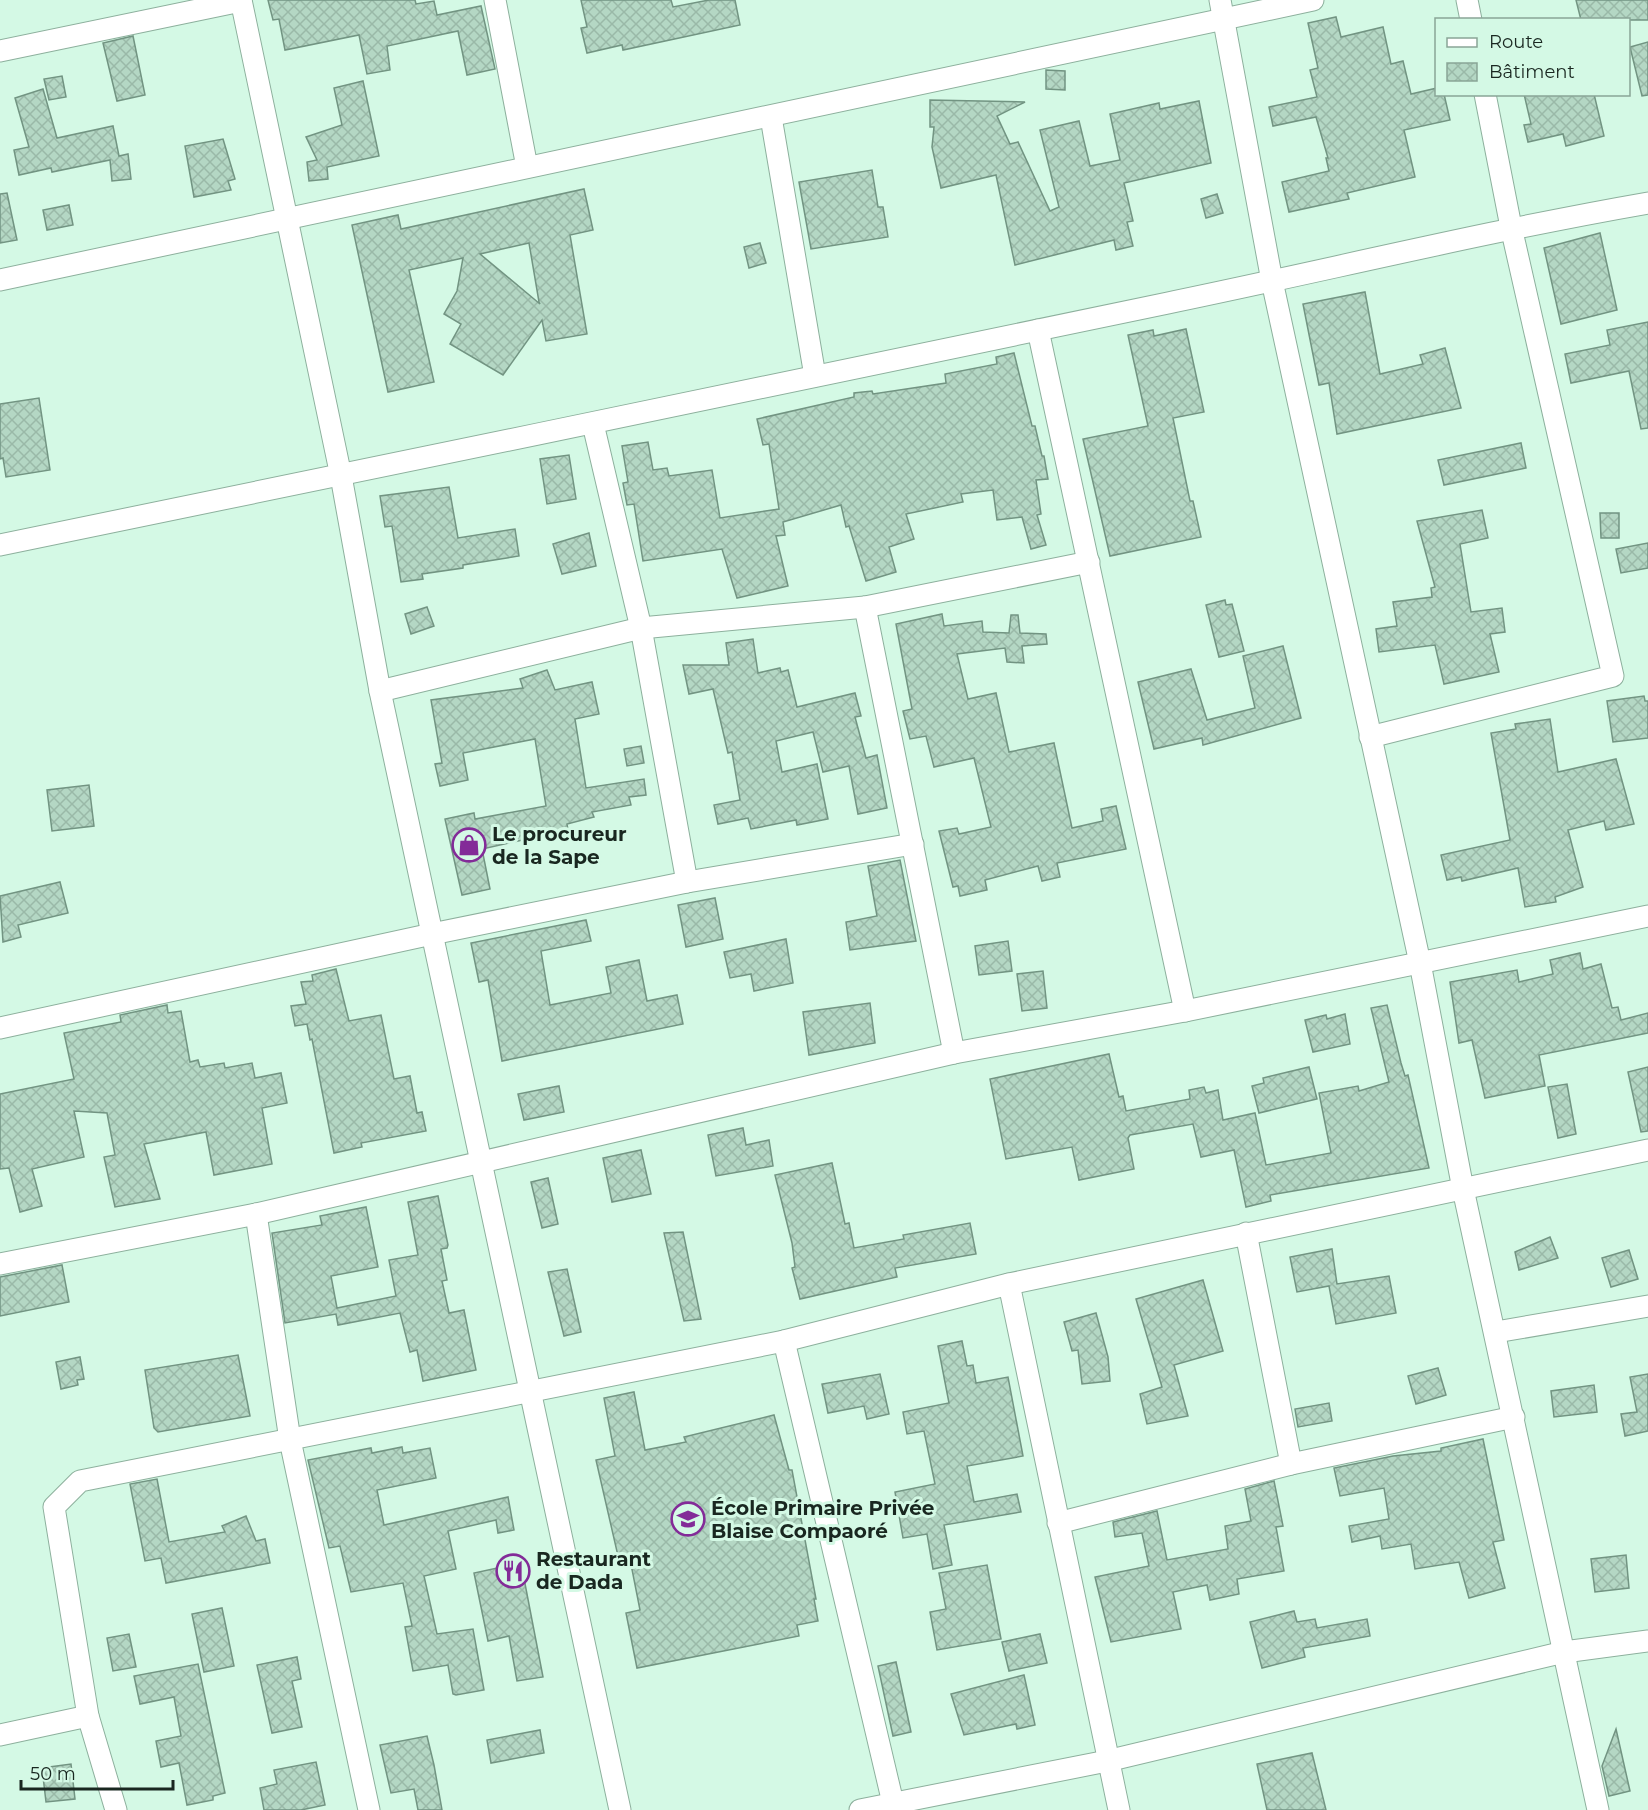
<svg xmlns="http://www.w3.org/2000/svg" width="1648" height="1810" font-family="Montserrat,sans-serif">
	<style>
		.building { fill: url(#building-cross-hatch); stroke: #729482; stroke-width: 1.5; fill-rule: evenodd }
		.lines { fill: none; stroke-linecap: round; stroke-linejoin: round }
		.minor-casing { stroke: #8db09d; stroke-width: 23 }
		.minor { stroke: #fff; stroke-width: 21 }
		.labels { text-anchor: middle; stroke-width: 6; stroke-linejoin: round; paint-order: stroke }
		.poi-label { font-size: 20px; font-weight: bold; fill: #192720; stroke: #d4f9e5; text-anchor: start }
	</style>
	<defs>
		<pattern id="building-cross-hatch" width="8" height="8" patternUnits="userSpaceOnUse" patternTransform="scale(1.5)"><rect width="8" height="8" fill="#b4d7c4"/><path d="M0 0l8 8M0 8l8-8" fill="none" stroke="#9ab9a8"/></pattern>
	</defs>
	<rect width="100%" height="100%" fill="#d4f9e5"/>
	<!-- building -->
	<g class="building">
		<polygon points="268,0 415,0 416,4 434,1 437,15 481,6 495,69 467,75 458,31 387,46 390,70 367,74 359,35 285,50 279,19 273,20"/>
		<polygon points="581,0 671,0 673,7 709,0 735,0 740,25 623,50 622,45 587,53 581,28 587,27"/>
		<polygon points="1576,0 1648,0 1648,20 1581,20"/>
		<polygon points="1336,17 1341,37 1383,27 1391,64 1403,61 1411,94 1437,88 1437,94 1444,94 1450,120 1404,130 1415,177 1347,193 1349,199 1289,212 1282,182 1329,171 1326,158 1328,158 1316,117 1273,126 1269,107 1317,97 1310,70 1318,68 1308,23"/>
		<polygon points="133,36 145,95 117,101 103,43"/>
		<polygon points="1648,42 1648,95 1642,96 1630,47"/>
		<polygon points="1046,70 1065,71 1065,90 1046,89"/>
		<polygon points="62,76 66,97 49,100 44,79"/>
		<polygon points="363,81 379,156 327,167 328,179 309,181 307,162 317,160 306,137 342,125 334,88"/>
		<polygon points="43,89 57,138 113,126 119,156 128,154 131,179 112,181 110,160 52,172 51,168 19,175 14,150 29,147 15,98"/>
		<polygon points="1524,94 1594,94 1604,136 1566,146 1563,134 1528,142 1524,125 1531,124"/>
		<polygon points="930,100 1025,102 997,116 1010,144 1018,142 1050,211 1059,207 1040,130 1079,121 1090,166 1120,160 1110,114 1159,103 1160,109 1199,101 1211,163 1124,183 1133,221 1127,222 1133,246 1116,250 1114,240 1015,265 996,175 941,188 932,147 934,127 930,127"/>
		<polygon points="223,139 235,179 228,181 231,190 194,197 185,146"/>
		<polygon points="872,170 878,207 883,207 888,237 811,249 799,182"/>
		<path d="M584 189 593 230 570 235 587 334 546 341 542 320 503 375 450 344 461 324 444 314 457 291 463 258 409 270 434 382 388 392 352 225 398 215 401 229ZM529 243 539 302 540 304 480 254Z"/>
		<polygon points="7,193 17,240 0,243 0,194"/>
		<polygon points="1217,194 1223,213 1206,218 1201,199"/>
		<polygon points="69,205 73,225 47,230 43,210"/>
		<polygon points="1600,233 1617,310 1561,324 1544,248"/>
		<polygon points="760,243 766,263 749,268 744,247"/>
		<polygon points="1365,292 1380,374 1423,364 1420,355 1445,348 1461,408 1337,434 1329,383 1319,385 1303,304"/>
		<polygon points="1648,322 1648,428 1641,429 1629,371 1571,383 1565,354 1610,345 1607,330"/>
		<polygon points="1186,329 1204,412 1173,418 1190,501 1193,501 1201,537 1110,556 1083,439 1148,426 1128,335 1153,330 1154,336"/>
		<polygon points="1014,353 1032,426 1035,426 1042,456 1044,456 1048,479 1036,480 1041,514 1037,515 1046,545 1031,549 1022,517 997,520 993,490 961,494 963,502 906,514 914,539 889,547 896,572 866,581 849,526 846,527 841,505 783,522 785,535 776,536 788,586 737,598 722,549 643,561 634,504 627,505 623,483 628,482 622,446 648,442 653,470 667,468 669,476 712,470 720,518 779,509 769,444 763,445 757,419 854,397 854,393 872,391 873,394 946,383 945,374 997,364 996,357"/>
		<polygon points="39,398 50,470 6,477 3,458 0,459 0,404"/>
		<polygon points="1521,443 1526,468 1444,485 1438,460"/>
		<polygon points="569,455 576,499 547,504 540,459"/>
		<polygon points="449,487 458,538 515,529 519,556 463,565 463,568 422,574 423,579 401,582 392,526 385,527 380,496"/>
		<polygon points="1482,510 1488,538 1460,544 1471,612 1502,608 1505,632 1490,634 1499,672 1444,684 1435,645 1379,652 1376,629 1397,626 1393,602 1432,597 1431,588 1435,587 1417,521"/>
		<polygon points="1600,513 1619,513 1619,538 1601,538"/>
		<polygon points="589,533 596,566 562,574 553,544"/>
		<polygon points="1648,543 1648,568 1621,573 1616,549"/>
		<polygon points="1225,600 1226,605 1232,604 1244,651 1219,657 1206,605"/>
		<polygon points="427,607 434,626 411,634 405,614"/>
		<polygon points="942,614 944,626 982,621 983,632 1009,633 1011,615 1018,615 1020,633 1046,634 1047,644 1022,646 1024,663 1007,662 1005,648 957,654 968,699 996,693 1009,752 1054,743 1072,828 1103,821 1101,809 1116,806 1126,849 1057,863 1060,877 1042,881 1038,866 985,880 987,890 960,896 958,886 953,887 939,831 957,828 959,834 991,827 974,758 934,767 926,736 910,739 903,711 912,709 896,624"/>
		<polygon points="753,639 758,673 780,668 781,672 788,670 797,707 855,693 861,716 855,717 866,758 877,755 887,808 858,814 849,766 823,772 813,732 776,741 782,772 817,764 828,819 797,825 796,820 751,829 748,818 718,824 714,805 740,800 732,752 728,753 713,689 689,694 683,665 729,665 726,643"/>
		<polygon points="1283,646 1301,718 1203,745 1202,738 1154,749 1138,682 1191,669 1207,720 1255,708 1243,656"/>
		<polygon points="547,670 555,690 592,682 599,714 575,719 586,788 644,779 646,795 629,797 631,805 592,812 594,817 567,824 568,830 482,849 490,889 462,895 445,819 474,813 475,819 546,806 535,739 463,753 468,780 440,786 435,764 442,763 431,700 523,688 520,679"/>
		<polygon points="1644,696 1645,701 1648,701 1648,738 1613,742 1607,701"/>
		<polygon points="1550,719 1558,772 1616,759 1634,824 1606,830 1604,821 1568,830 1583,887 1555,897 1556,902 1525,907 1518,868 1462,881 1461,877 1447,880 1441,855 1510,840 1491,733 1516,729 1515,724"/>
		<polygon points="641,746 644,763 627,766 624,749"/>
		<polygon points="89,785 94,826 52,831 47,790"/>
		<polygon points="900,860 916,941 850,950 846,922 877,916 868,866"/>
		<polygon points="60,882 68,913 18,925 21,937 3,942 0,896"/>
		<polygon points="715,898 723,939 686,947 678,905"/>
		<polygon points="586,920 591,941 541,951 550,1005 611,993 606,967 639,960 647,1001 677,995 683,1024 502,1061 488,980 479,982 471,943"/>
		<polygon points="786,939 793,983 754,991 751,974 730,978 724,952"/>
		<polygon points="1008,941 1012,971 979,975 975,946"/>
		<polygon points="1580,953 1583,969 1601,964 1612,1008 1618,1007 1621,1020 1648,1013 1648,1033 1539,1055 1545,1086 1485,1098 1472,1040 1459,1043 1450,982 1517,970 1519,982 1553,974 1550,960"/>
		<polygon points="336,969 349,1021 381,1015 394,1079 410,1076 417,1113 422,1112 426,1131 361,1143 362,1147 334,1153 312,1039 310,1040 307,1024 295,1026 291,1006 306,1004 301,982 313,981 312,975"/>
		<polygon points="1043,971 1047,1008 1022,1011 1017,974"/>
		<polygon points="870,1003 875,1043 809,1055 803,1012"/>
		<polygon points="167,1005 168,1013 181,1011 190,1062 198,1060 200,1067 224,1063 225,1068 252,1063 255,1078 281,1073 287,1103 262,1108 272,1164 214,1175 206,1132 144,1144 160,1199 115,1207 104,1157 115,1155 107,1113 74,1111 84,1157 32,1169 42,1206 20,1212 9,1168 0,1169 0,1094 74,1079 64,1033 121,1022 120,1015"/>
		<polygon points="1387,1005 1401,1063 1405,1076 1408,1075 1429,1168 1270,1195 1271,1201 1246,1207 1234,1150 1201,1157 1193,1124 1130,1135 1128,1138 1134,1169 1079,1180 1072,1147 1006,1159 990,1079 1109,1054 1119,1097 1123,1096 1126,1111 1190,1099 1189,1090 1204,1087 1206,1093 1218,1090 1223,1120 1255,1113 1266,1165 1331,1153 1319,1093 1358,1086 1359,1091 1389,1082 1371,1008"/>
		<polygon points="1345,1014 1350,1044 1313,1052 1305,1020 1326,1015 1327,1019"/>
		<polygon points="1309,1067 1317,1099 1259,1113 1252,1086 1264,1083 1263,1078"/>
		<polygon points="1648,1067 1648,1131 1641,1132 1628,1072"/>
		<polygon points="1567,1084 1576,1134 1558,1138 1548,1087"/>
		<polygon points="559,1086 564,1112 524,1120 518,1094"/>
		<polygon points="743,1128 746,1145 769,1140 773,1166 716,1176 708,1135"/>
		<polygon points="641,1150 651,1194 612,1202 603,1158"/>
		<polygon points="832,1163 845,1224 849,1223 854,1248 904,1239 903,1235 970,1223 976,1254 895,1268 897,1277 800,1299 792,1268 795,1267 792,1243 775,1175"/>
		<polygon points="548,1178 558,1224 542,1228 531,1182"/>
		<polygon points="438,1196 448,1245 447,1248 441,1249 447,1280 442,1281 449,1313 464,1310 476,1370 423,1381 417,1350 410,1352 400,1313 338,1325 336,1314 285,1323 272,1233 322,1225 320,1216 366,1207 378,1267 331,1276 337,1308 396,1296 389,1260 418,1255 408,1202"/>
		<polygon points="683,1232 701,1319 684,1321 664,1233"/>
		<polygon points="1550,1237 1558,1258 1519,1270 1515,1252"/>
		<polygon points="1332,1249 1337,1284 1389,1276 1396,1313 1336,1324 1329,1286 1297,1292 1290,1257"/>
		<polygon points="1629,1250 1638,1279 1611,1287 1602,1258"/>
		<polygon points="62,1265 69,1302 0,1316 0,1277"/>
		<polygon points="567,1269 581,1332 564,1336 548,1272"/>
		<polygon points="1203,1280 1223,1351 1174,1365 1188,1416 1147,1424 1140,1394 1162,1387 1136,1299"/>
		<polygon points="1096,1313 1108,1357 1110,1381 1082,1384 1078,1350 1072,1351 1064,1322"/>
		<polygon points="962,1341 967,1366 973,1365 976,1383 1008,1377 1023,1456 967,1466 974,1502 1017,1494 1021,1512 944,1525 952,1565 933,1569 927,1534 903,1538 895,1492 935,1484 924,1431 907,1434 903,1412 949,1403 938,1346"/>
		<polygon points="238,1355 250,1416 158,1432 154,1428 145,1370"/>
		<polygon points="80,1357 84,1379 77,1380 78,1385 61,1389 56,1362"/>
		<polygon points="1438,1368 1446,1395 1416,1404 1408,1376"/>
		<polygon points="880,1374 889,1414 867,1419 864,1406 828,1413 822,1384"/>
		<polygon points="1648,1374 1648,1431 1625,1436 1621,1414 1637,1412 1630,1377"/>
		<polygon points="1594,1385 1597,1412 1554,1417 1551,1391"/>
		<polygon points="634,1392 645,1450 686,1442 684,1437 774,1415 789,1470 792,1470 816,1599 814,1599 818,1621 797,1625 799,1636 637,1668 626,1613 640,1610 629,1554 618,1556 596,1460 615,1456 604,1398"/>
		<polygon points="1329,1403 1332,1421 1298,1427 1295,1409"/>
		<polygon points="1483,1439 1504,1540 1493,1542 1505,1588 1469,1598 1459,1562 1415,1569 1411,1544 1382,1549 1380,1536 1352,1542 1349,1526 1389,1519 1384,1488 1340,1496 1334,1468 1393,1456 1441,1451 1441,1448"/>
		<polygon points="402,1447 403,1453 430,1448 436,1478 377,1490 384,1525 508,1497 514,1530 498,1533 496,1520 448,1531 456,1569 424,1576 437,1634 473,1629 484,1690 456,1695 453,1694 448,1665 413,1671 405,1627 412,1626 403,1583 351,1592 340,1546 329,1548 308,1460 371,1448 372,1453"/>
		<polygon points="157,1479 169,1542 225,1532 222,1526 246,1516 256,1541 265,1539 270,1563 166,1583 161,1558 145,1561 130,1484"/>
		<polygon points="1274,1481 1283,1526 1276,1527 1284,1571 1237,1579 1239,1594 1210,1600 1207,1585 1173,1592 1181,1629 1111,1642 1095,1577 1149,1566 1142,1533 1115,1537 1113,1522 1157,1511 1167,1560 1228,1549 1225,1526 1251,1521 1245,1489"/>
		<polygon points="1626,1555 1629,1588 1595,1592 1591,1559"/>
		<polygon points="521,1563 543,1677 517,1681 509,1636 488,1641 474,1573"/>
		<polygon points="987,1565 1001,1639 937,1650 930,1612 946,1609 939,1573"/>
		<polygon points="222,1608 234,1666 204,1672 192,1614"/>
		<polygon points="1294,1611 1297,1622 1315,1619 1317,1628 1367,1619 1370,1636 1303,1648 1305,1657 1262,1668 1250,1622"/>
		<polygon points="129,1634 136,1667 113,1671 107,1638"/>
		<polygon points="1040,1634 1047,1663 1009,1671 1002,1642"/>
		<polygon points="297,1657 301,1679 292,1681 302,1727 272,1733 257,1665"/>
		<polygon points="896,1662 911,1732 893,1736 878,1666"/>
		<polygon points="198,1664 225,1793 213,1796 213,1800 187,1805 179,1763 161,1767 156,1741 181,1736 174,1697 140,1704 134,1676"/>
		<polygon points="1024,1675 1035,1725 1017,1729 1016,1724 964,1735 951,1694"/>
		<polygon points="1616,1729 1630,1791 1609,1796 1602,1766"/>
		<polygon points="540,1730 544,1753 491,1763 487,1740"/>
		<polygon points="427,1736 434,1765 442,1810 418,1810 414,1789 391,1793 380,1745"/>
		<polygon points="1312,1753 1326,1810 1267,1810 1257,1764"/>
		<polygon points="316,1762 325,1805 301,1810 264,1810 260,1788 277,1784 274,1770"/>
		<polygon points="71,1764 75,1799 46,1802 42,1768"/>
	</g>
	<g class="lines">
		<!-- minor casing -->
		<g class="minor-casing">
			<g id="minor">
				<polyline points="241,0 341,476 380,691 620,1810"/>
				<polyline points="495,0 527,167"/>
				<polyline points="1220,0 1272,281 1420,963 1463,1189 1598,1810"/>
				<polyline points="1467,0 1471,20"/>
				<polyline points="0,51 241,1"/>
				<polyline points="771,117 815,376"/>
				<polyline points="0,280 1313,0"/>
				<polyline points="1038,330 1185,1011"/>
				<polyline points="593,424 641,628 687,882"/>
				<path d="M0 545C390 466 778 383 1168 303 1328 270 1487 231 1648 203"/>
				<polyline points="865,607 954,1053"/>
				<polyline points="380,691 641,628 865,607 1089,562"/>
				<polyline points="1370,737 1613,676 1511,227 1485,94"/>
				<polyline points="0,1028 432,934 687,882 913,844"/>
				<polyline points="256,1214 290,1440 369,1810"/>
				<polyline points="1246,1233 1291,1464"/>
				<polyline points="0,1264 256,1214 954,1053 1185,1011 1648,916"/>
				<polyline points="1009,1284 1119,1810"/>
				<polyline points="1496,1332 1648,1306"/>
				<polyline points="784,1341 893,1803"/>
				<polyline points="1058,1523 1291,1464 1514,1417"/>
				<polyline points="0,1735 88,1716"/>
				<polyline points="116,1810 88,1716 54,1507 80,1481 784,1341 1009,1284 1648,1150"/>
				<polyline points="860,1810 1107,1761 1564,1652 1648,1641"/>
			</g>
		</g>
		<!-- minor -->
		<use href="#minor" class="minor"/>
	</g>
	<!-- icons -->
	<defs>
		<g id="shop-ring" transform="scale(1.725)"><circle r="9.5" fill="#d4f9e5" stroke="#832b98" stroke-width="1.5"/><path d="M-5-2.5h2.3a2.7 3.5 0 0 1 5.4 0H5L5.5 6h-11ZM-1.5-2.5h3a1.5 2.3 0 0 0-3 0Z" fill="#832b98"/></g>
		<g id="school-ring" transform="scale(1.725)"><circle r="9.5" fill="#d4f9e5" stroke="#832b98" stroke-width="1.5"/><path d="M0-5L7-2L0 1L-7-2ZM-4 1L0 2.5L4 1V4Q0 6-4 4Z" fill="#832b98"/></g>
		<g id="restaurant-ring" transform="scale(1.725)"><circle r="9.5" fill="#d4f9e5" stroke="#832b98" stroke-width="1.5"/><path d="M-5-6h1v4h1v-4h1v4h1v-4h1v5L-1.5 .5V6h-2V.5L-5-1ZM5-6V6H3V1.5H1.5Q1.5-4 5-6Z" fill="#832b98"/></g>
	</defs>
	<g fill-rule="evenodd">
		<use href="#shop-ring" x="469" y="845"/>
		<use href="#school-ring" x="688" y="1519"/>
		<use href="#restaurant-ring" x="513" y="1571"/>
	</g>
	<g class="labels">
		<!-- poi labels -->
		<g class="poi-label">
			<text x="492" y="841">Le procureur<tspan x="492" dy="23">de la Sape</tspan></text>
			<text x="711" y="1515">École Primaire Privée<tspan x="711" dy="23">Blaise Compaoré</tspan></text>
			<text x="536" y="1566">Restaurant<tspan x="536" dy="23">de Dada</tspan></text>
		</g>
	</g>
	<!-- legend -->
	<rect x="1435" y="18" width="195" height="78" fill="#d4f9e5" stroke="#89a596" stroke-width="1.5"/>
	<rect x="1447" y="38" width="30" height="9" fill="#ffffff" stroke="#89a596" stroke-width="1.5"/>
	<text x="1489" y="48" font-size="18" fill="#192720">Route</text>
	<rect x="1447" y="63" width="30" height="18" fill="url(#building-cross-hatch)" stroke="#89a596" stroke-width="1.5"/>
	<text x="1489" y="78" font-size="18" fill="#192720">Bâtiment</text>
	<!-- scale -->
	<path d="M21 1780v9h152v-9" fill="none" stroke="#192720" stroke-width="3"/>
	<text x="30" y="1780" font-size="18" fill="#192720" stroke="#d4f9e5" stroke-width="4.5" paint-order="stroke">50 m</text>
</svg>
